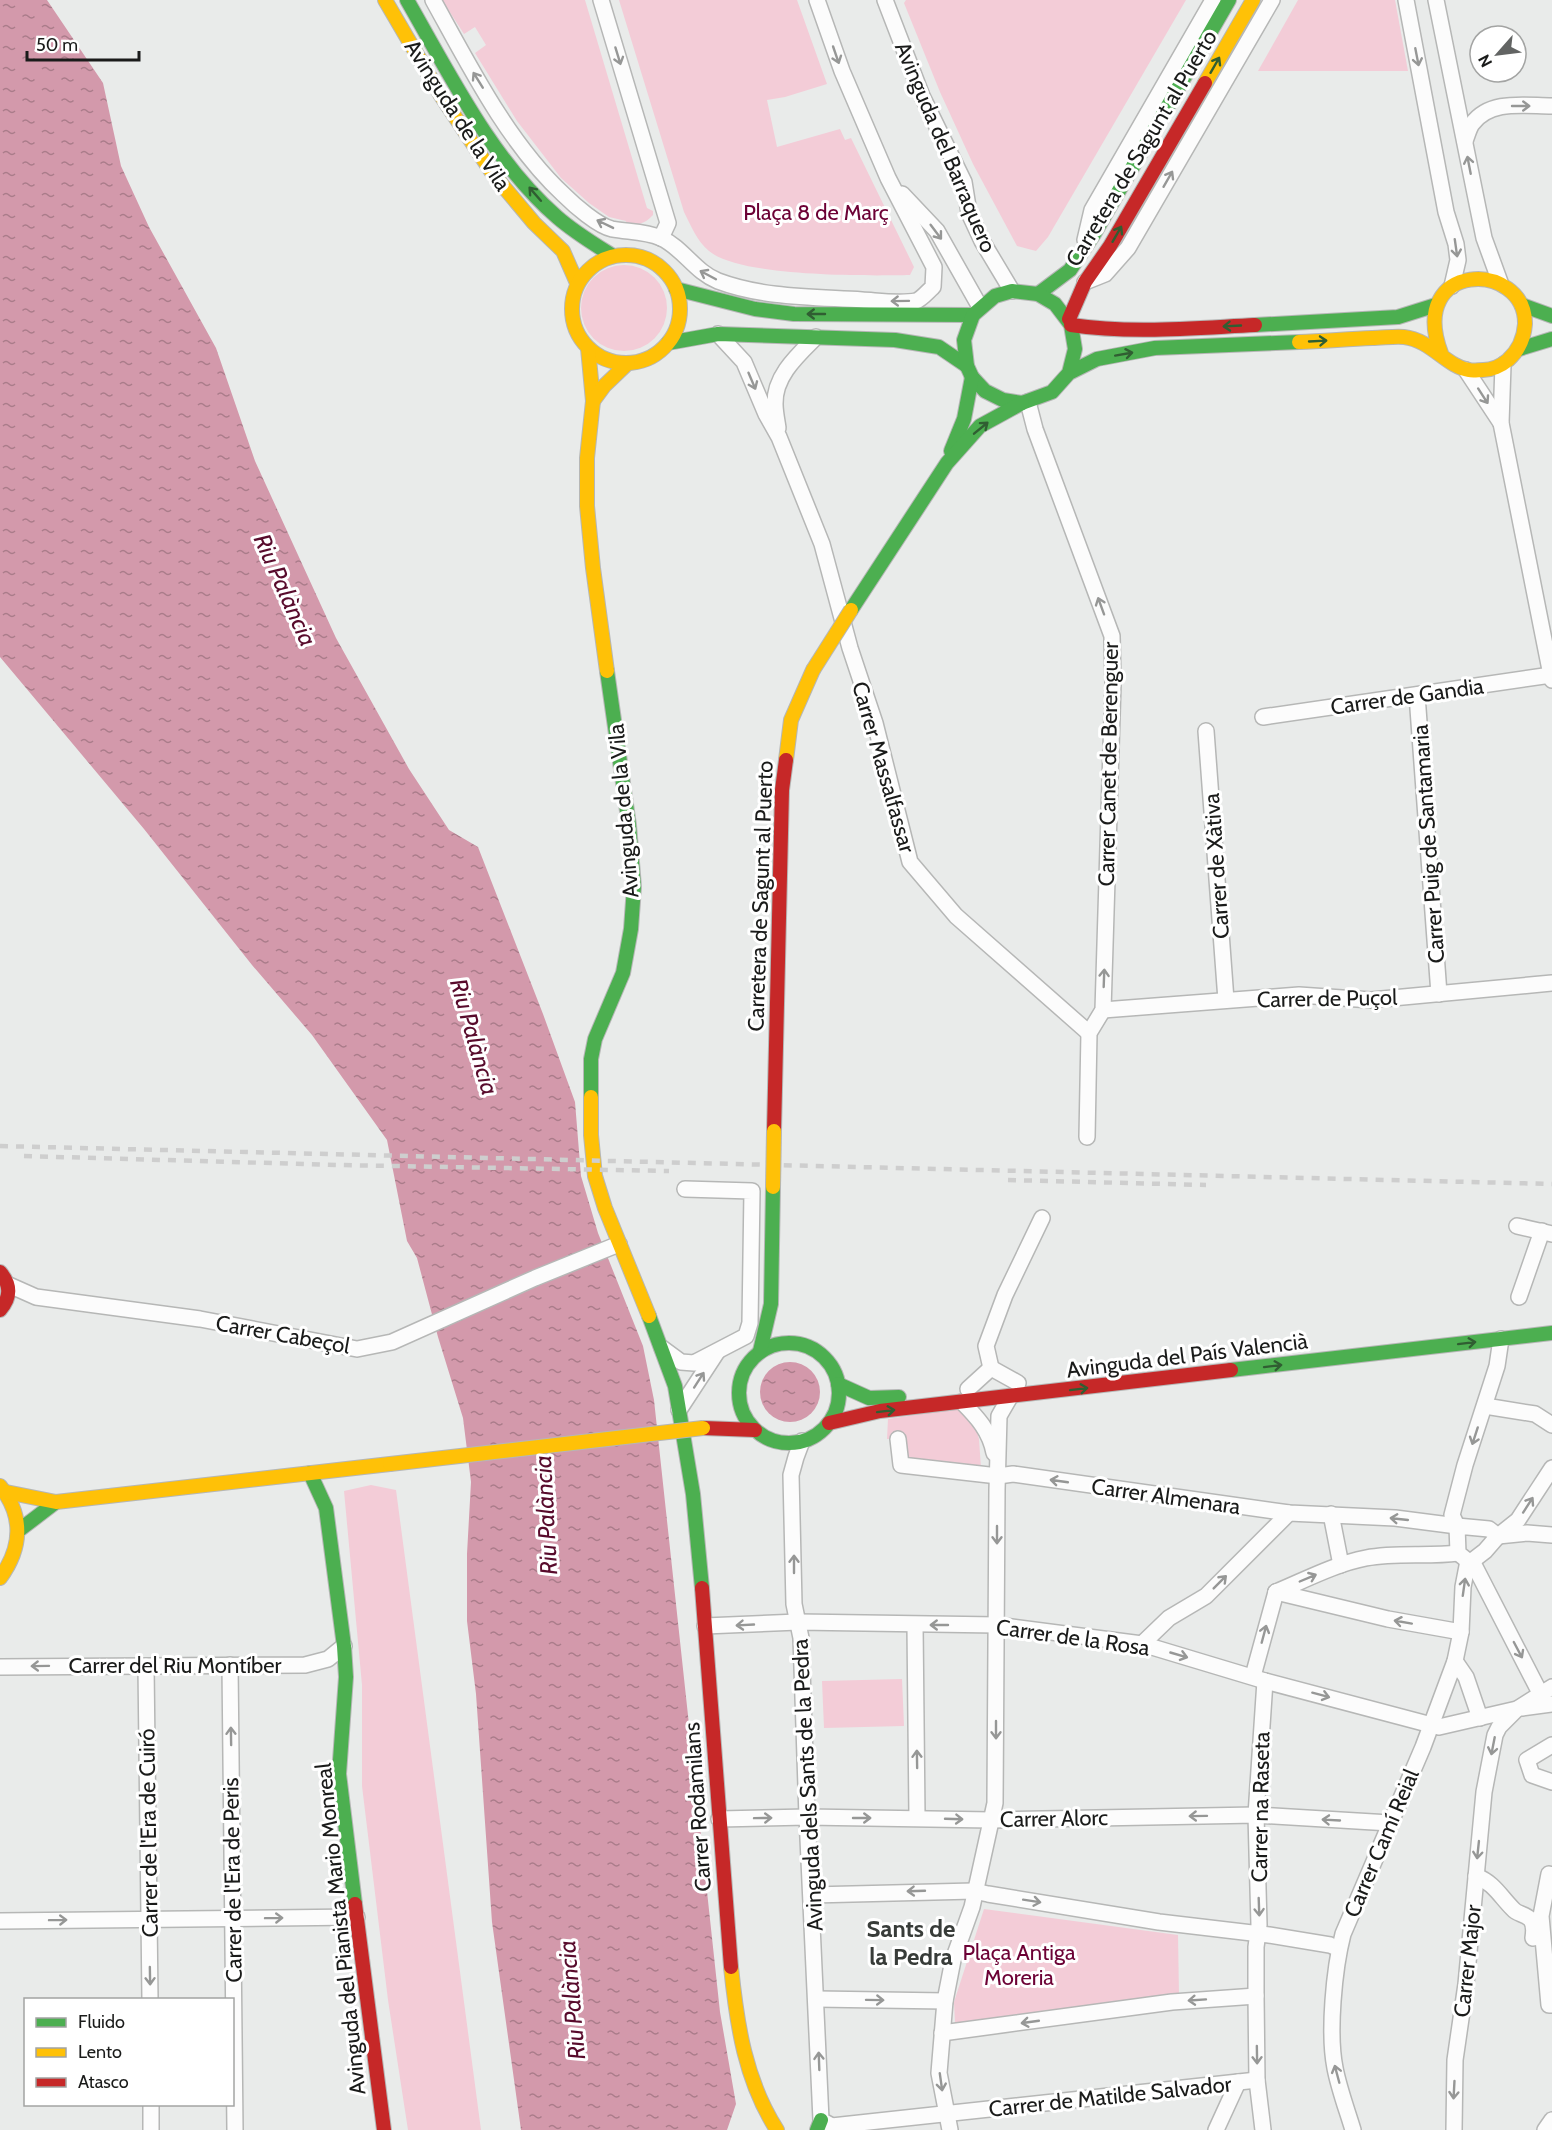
<svg xmlns="http://www.w3.org/2000/svg" width="1552" height="2130" font-family="Cabin,sans-serif">
	<style>
		.green { fill: #f3ccd7 }
		.water { fill: url(#water-ripples) }
		.lines { fill: none; stroke-linecap: round; stroke-linejoin: round }
		.street-casing { stroke: #b6b7b6; stroke-width: 18 }
		.fast-casing { stroke: #b6b7b6; stroke-width: 16 }
		.slow-casing { stroke: #b6b7b6; stroke-width: 16 }
		.jam-casing { stroke: #b6b7b6; stroke-width: 16 }
		.street { stroke: #fcfcfc; stroke-width: 15 }
		.fast { stroke: #4caf50; stroke-width: 14 }
		.slow { stroke: #ffc107; stroke-width: 14 }
		.jam { stroke: #c62828; stroke-width: 14 }
		.rail { stroke: #cecece; stroke-width: 4.5; stroke-dasharray: 8 8; stroke-linecap: butt }
		.slow-bridge-casing { stroke: #b6b7b6; stroke-width: 16; stroke-linecap: butt }
		.slow-bridge { stroke: #ffc107; stroke-width: 14 }
		.oneway { stroke: #969796 }
		.oneway2 { stroke: #305e32 }
		.labels { text-anchor: middle; stroke-width: 6; stroke-linejoin: round; paint-order: stroke }
		.street-label { font-size: 22px; fill: #1a1b1a; stroke: #fff }
		.park-label { font-size: 22px; fill: #6c0135; stroke: #fff }
		.water-label { font-size: 24px; font-style: italic; fill: #580b2c; stroke: #fff }
		.neighbourhood-label { font-size: 24px; font-weight: bold; fill: #383c39; stroke: #fff }
	</style>
	<defs>
		<pattern id="water-ripples" width="26" height="14" patternUnits="userSpaceOnUse" patternTransform="scale(1.5)"><rect width="26" height="14" fill="#d399ab"/><path d="M2 4q2-2 4 0t4 0M15 11q2-2 4 0t4 0" fill="none" stroke="#aa7c8a"/></pattern>
	</defs>
	<rect width="100%" height="100%" fill="#e9ebea"/>
	<!-- green -->
	<g class="green">
		<path d="M442 0H585L647 208 653 211V215C645 224 637 225 625 226L626 221 609 217 589 203 561 178 517 121 475 53 486 45 475 27 464 34Z"/>
		<path d="M619 0H797L827 84 785 97 767 100 777 147 840 129 845 140 851 138 914 267 910 275C868 276 739 277 709 251 697 241 691 226 684 212Z"/>
		<polygon points="906,0 1186,0 1048,237 1036,251 1017,246 973,164 940,92 904,3"/>
		<polygon points="1298,0 1395,0 1408,71 1258,71"/>
		<circle cx="624" cy="308" r="43"/>
		<polygon points="956,1409 973,1418 979,1439 981,1468 907,1461 898,1439 887,1439 888,1419"/>
		<polygon points="371,1485 396,1490 481,2130 408,2130 388,2000 362,1786 362,1685 344,1491"/>
		<polygon points="902,1679 904,1726 824,1728 822,1681"/>
		<polygon points="984,1909 1178,1935 1179,1995 955,2023 954,2002"/>
	</g>
	<!-- water -->
	<g class="water">
		<polygon points="0,0 47,0 103,83 121,166 149,227 216,348 255,461 336,638 409,769 449,830 478,847 543,1014 575,1102 581,1176 598,1233 643,1346 654,1400 720,2012 736,2104 727,2130 521,2130 492,1922 476,1694 467,1621 467,1554 471,1482 463,1418 438,1337 417,1258 407,1241 387,1140 312,1035 252,965 144,829 0,657"/>
		<circle cx="790" cy="1392" r="30"/>
	</g>
	<g class="lines">
		<!-- street casing -->
		<g class="street-casing">
			<g id="street">
				<path d="M433 0C470 67 508 143 564 195 574 205 598 226 612 229 628 232 645 231 661 238 683 248 695 272 718 281 763 298 815 297 862 300 879 301 899 304 916 301 922 299 928 291 933 287L934 267 888 178 842 71 817 0"/>
				<polyline points="601,0 668,223 661,238"/>
				<polyline points="885,0 922,96 964,182 969,213 982,241 1012,291"/>
				<polyline points="1406,0 1446,212 1456,244 1458,260 1452,286"/>
				<polyline points="1436,0 1484,238 1500,282"/>
				<path d="M1465 141C1467 136 1469 128 1472 124 1490 99 1525 106 1552 106"/>
				<polyline points="902,194 937,231 980,307"/>
				<polyline points="1085,240 1092,210 1213,0"/>
				<polyline points="1085,282 1105,274 1128,248 1272,0"/>
				<polyline points="718,334 744,362 766,414 779,437 822,544 850,648 875,723 910,862 956,916 1089,1033"/>
				<polyline points="1503,365 1501,423 1552,680"/>
				<polyline points="1466,370 1501,423"/>
				<polyline points="1028,402 1035,429 1112,636 1113,683 1103,1010 1089,1033 1087,1137"/>
				<path d="M778 428C777 421 775 412 775 404 774 376 798 355 816 337"/>
				<polyline points="1417,695 1439,994"/>
				<polyline points="1263,717 1551,675"/>
				<polyline points="1206,731 1226,1000"/>
				<polyline points="1103,1010 1299,995 1371,1000 1552,983"/>
				<polyline points="1517,1226 1552,1234"/>
				<polyline points="9,1285 36,1297 200,1319 357,1349 392,1342 535,1278 619,1244"/>
				<polyline points="1519,1297 1542,1231"/>
				<polyline points="662,1348 681,1362 694,1363 746,1336 750,1323 752,1191 685,1189"/>
				<polyline points="991,1368 986,1346 1005,1295 1042,1218"/>
				<polyline points="991,1368 1018,1383"/>
				<polyline points="968,1389 991,1368"/>
				<path d="M962 1402C977 1417 990 1431 994 1453"/>
				<polyline points="1485,1406 1535,1414 1552,1425"/>
				<polyline points="679,1410 717,1352"/>
				<polyline points="898,1439 901,1465 998,1476 1013,1474 1289,1513 1395,1518 1457,1526"/>
				<polyline points="802,1441 796,1457 791,1475 794,1604 801,1638 807,1817 821,2120 832,2126 1257,2080"/>
				<polyline points="1331,1514 1341,1565"/>
				<polyline points="1457,1526 1452,1515 1465,1465 1497,1366 1501,1339"/>
				<polyline points="1498,1536 1489,1529 1457,1526 1458,1553 1468,1561 1472,1561 1485,1551 1498,1536 1518,1520 1552,1468"/>
				<polyline points="1498,1536 1527,1533 1552,1535"/>
				<polyline points="1472,1561 1540,1693"/>
				<polyline points="1276,1592 1388,1619 1461,1632"/>
				<path d="M1276 1592C1305 1580 1335 1564 1366 1558 1397 1552 1428 1557 1458 1553"/>
				<polyline points="915,1625 917,1817"/>
				<polyline points="705,1626 798,1622 997,1625 1142,1644 1265,1681 1439,1727 1517,1709 1552,1687"/>
				<polyline points="1142,1644 1169,1618 1206,1596 1289,1513"/>
				<polyline points="1455,1661 1466,1677 1480,1718"/>
				<polyline points="230,1665 235,2130"/>
				<polyline points="146,1666 150,2000"/>
				<polyline points="0,1667 305,1665 328,1659 344,1646"/>
				<polyline points="1253,1676 1276,1592"/>
				<polyline points="1522,1708 1552,1704"/>
				<polyline points="1552,1745 1527,1760 1532,1775 1552,1782"/>
				<polyline points="719,1819 807,1817 991,1820 1256,1815 1390,1823"/>
				<polyline points="1549,1874 1541,1916 1549,2005 1552,2005"/>
				<path d="M1476 1876C1494 1883 1500 1896 1513 1909 1517 1914 1525 1914 1530 1919 1535 1924 1534 1931 1533 1938"/>
				<polyline points="812,1895 974,1891 988,1894 1159,1922 1269,1935 1330,1945 1339,1949"/>
				<polyline points="0,1921 357,1917"/>
				<polyline points="817,1999 945,2001"/>
				<polyline points="942,2033 1172,2002 1256,1996"/>
				<polyline points="151,2104 151,2130"/>
				<polyline points="950,2130 939,2073 945,2001 953,1960 972,1907 995,1803 997,1490 999,1416 1010,1397"/>
				<polyline points="1216,2130 1238,2082"/>
				<polyline points="1263,2130 1257,2080 1256,1996 1256,1947 1259,1925 1256,1815 1265,1681"/>
				<path d="M1353 2130C1347 2110 1339 2089 1335 2068 1328 2033 1334 1969 1343 1934L1423 1747 1455 1661 1461 1632 1463 1587 1468 1561"/>
				<polyline points="1454,2130 1455,2060 1466,1984 1484,1792 1495,1735 1499,1727 1517,1709"/>
				<polyline points="1545,2130 1552,2120"/>
			</g>
		</g>
		<!-- fast casing -->
		<g class="fast-casing">
			<g id="fast">
				<path d="M407 0C449 73 492 161 557 217 574 232 594 244 613 256"/>
				<polyline points="676,289 755,309 794,314 973,315"/>
				<polyline points="1038,294 1070,270 1094,234 1229,0"/>
				<polyline points="1522,305 1552,316"/>
				<polyline points="1255,325 1398,317 1436,305"/>
				<polyline points="668,343 718,334 895,340 939,347 967,366"/>
				<polyline points="1519,349 1552,339"/>
				<polyline points="1069,373 1075,349 1071,325 1055,304 1038,294 1012,291 995,296 973,315 964,340 967,366 972,377 985,391 1003,400 1022,403 1052,392 1069,373 1097,359 1155,348 1299,342"/>
				<polyline points="951,451 964,419 972,377"/>
				<polyline points="851,610 947,463 980,426 1022,403"/>
				<polyline points="591,1097 591,1059 595,1039 623,973 631,929 634,887 629,825 607,671"/>
				<polyline points="649,1316 675,1386 693,1494 702,1588"/>
				<circle cx="789" cy="1393" r="50"/>
				<polyline points="760,1351 771,1304 773,1187"/>
				<polyline points="1231,1370 1552,1333"/>
				<polyline points="838,1384 869,1398 899,1397"/>
				<polyline points="310,1473 326,1508 344,1646 346,1677 339,1774 355,1904"/>
				<polyline points="18,1531 56,1502"/>
				<polyline points="817,2130 821,2120"/>
			</g>
		</g>
		<!-- slow casing -->
		<g class="slow-casing">
			<g id="slow">
				<polyline points="385,0 440,94 493,174 534,223 563,251 577,283"/>
				<polyline points="1205,83 1253,0"/>
				<circle cx="626" cy="309" r="54"/>
				<path d="M1299 342C1324 341 1348 339 1372 338 1383 338 1394 336 1404 337 1431 340 1447 367 1469 370 1473 371 1478 370 1483 370 1491 370 1501 366 1508 360 1518 351 1524 339 1525 324 1526 260 1406 260 1441 353"/>
				<polyline points="588,348 593,401 587,458 587,506 593,568 607,671"/>
				<polyline points="593,401 604,386 628,363"/>
				<polyline points="786,760 791,720 813,670"/>
				<polyline points="591,1097 591,1135 595,1176 605,1208 649,1316"/>
				<path d="M0 1486C24 1516 22 1548 0 1578"/>
				<polyline points="6,1492 56,1502 390,1464"/>
				<path d="M731 1967C737 2025 745 2080 777 2130"/>
			</g>
		</g>
		<!-- jam casing -->
		<g class="jam-casing">
			<g id="jam">
				<polyline points="1069,319 1085,282 1110,246 1205,83"/>
				<path d="M1071 325C1132 334 1194 328 1255 325"/>
				<polyline points="774,1131 782,790 786,760"/>
				<path d="M0 1272C11 1285 11 1297 0 1310"/>
				<polyline points="829,1423 880,1411 1231,1370"/>
				<polyline points="703,1428 755,1430"/>
				<polyline points="702,1588 731,1967"/>
				<polyline points="355,1904 384,2130"/>
			</g>
		</g>
		<!-- street -->
		<use href="#street" class="street"/>
		<!-- fast -->
		<use href="#fast" class="fast"/>
		<!-- slow -->
		<use href="#slow" class="slow"/>
		<!-- jam -->
		<use href="#jam" class="jam"/>
		<!-- rail -->
		<g class="rail">
			<polyline points="0,1146 1552,1184"/>
			<polyline points="24,1156 339,1165 669,1171"/>
			<polyline points="1008,1180 1206,1185"/>
		</g>
		<!-- slow-bridge casing -->
		<g class="slow-bridge-casing">
			<g id="slow-bridge">
				<polyline points="813,670 851,610"/>
				<polyline points="773,1187 774,1131"/>
				<polyline points="390,1464 703,1428"/>
			</g>
		</g>
		<!-- slow-bridge -->
		<use href="#slow-bridge" class="slow-bridge"/>
	</g>
	<!-- one-way arrows -->
	<defs><path id="oneway-shaft" d="M-6 0H5M1.5-3L5.5 0L1.5 3" fill="none" stroke-width="1.6" stroke-linecap="round" stroke-linejoin="round" transform="scale(1.5)"/></defs>
	<g class="oneway">
		<use href="#oneway-shaft" transform="translate(836 55) rotate(71)"/>
		<use href="#oneway-shaft" transform="translate(618 56) rotate(73)"/>
		<use href="#oneway-shaft" transform="translate(1417 57) rotate(79)"/>
		<use href="#oneway-shaft" transform="translate(478 80) rotate(-122)"/>
		<use href="#oneway-shaft" transform="translate(1521 106)"/>
		<use href="#oneway-shaft" transform="translate(1469 165) rotate(-101)"/>
		<use href="#oneway-shaft" transform="translate(1168 179) rotate(-60)"/>
		<use href="#oneway-shaft" transform="translate(605 224) rotate(-154)"/>
		<use href="#oneway-shaft" transform="translate(936 232) rotate(53)"/>
		<use href="#oneway-shaft" transform="translate(1456 248) rotate(82)"/>
		<use href="#oneway-shaft" transform="translate(708 275) rotate(-152)"/>
		<use href="#oneway-shaft" transform="translate(900 301) rotate(179)"/>
		<use href="#oneway-shaft" transform="translate(752 381) rotate(67)"/>
		<use href="#oneway-shaft" transform="translate(1483 396) rotate(57)"/>
		<use href="#oneway-shaft" transform="translate(1101 606) rotate(-110)"/>
		<use href="#oneway-shaft" transform="translate(1104 978) rotate(-88)"/>
		<use href="#oneway-shaft" transform="translate(699 1380) rotate(-57)"/>
		<use href="#oneway-shaft" transform="translate(1475 1436) rotate(108)"/>
		<use href="#oneway-shaft" transform="translate(1059 1481) rotate(-172)"/>
		<use href="#oneway-shaft" transform="translate(1528 1505) rotate(-57)"/>
		<use href="#oneway-shaft" transform="translate(1399 1519) rotate(-174)"/>
		<use href="#oneway-shaft" transform="translate(997 1535) rotate(90)"/>
		<use href="#oneway-shaft" transform="translate(794 1564) rotate(-90)"/>
		<use href="#oneway-shaft" transform="translate(1308 1578) rotate(-23)"/>
		<use href="#oneway-shaft" transform="translate(1220 1582) rotate(-45)"/>
		<use href="#oneway-shaft" transform="translate(1464 1587) rotate(-82)"/>
		<use href="#oneway-shaft" transform="translate(1403 1622) rotate(-170)"/>
		<use href="#oneway-shaft" transform="translate(745 1625) rotate(177)"/>
		<use href="#oneway-shaft" transform="translate(939 1625) rotate(180)"/>
		<use href="#oneway-shaft" transform="translate(1264 1634) rotate(-75)"/>
		<use href="#oneway-shaft" transform="translate(1518 1650) rotate(62)"/>
		<use href="#oneway-shaft" transform="translate(1179 1655) rotate(16)"/>
		<use href="#oneway-shaft" transform="translate(40 1666) rotate(179)"/>
		<use href="#oneway-shaft" transform="translate(1321 1695) rotate(15)"/>
		<use href="#oneway-shaft" transform="translate(996 1730) rotate(90)"/>
		<use href="#oneway-shaft" transform="translate(231 1736) rotate(-91)"/>
		<use href="#oneway-shaft" transform="translate(1493 1746) rotate(101)"/>
		<use href="#oneway-shaft" transform="translate(917 1759) rotate(-91)"/>
		<use href="#oneway-shaft" transform="translate(1198 1816) rotate(179)"/>
		<use href="#oneway-shaft" transform="translate(763 1818) rotate(-1)"/>
		<use href="#oneway-shaft" transform="translate(862 1818)"/>
		<use href="#oneway-shaft" transform="translate(954 1819) rotate(2)"/>
		<use href="#oneway-shaft" transform="translate(1331 1820) rotate(-177)"/>
		<use href="#oneway-shaft" transform="translate(1478 1850) rotate(96)"/>
		<use href="#oneway-shaft" transform="translate(916 1891) rotate(178)"/>
		<use href="#oneway-shaft" transform="translate(1032 1901) rotate(9)"/>
		<use href="#oneway-shaft" transform="translate(1259 1907) rotate(88)"/>
		<use href="#oneway-shaft" transform="translate(274 1918) rotate(-1)"/>
		<use href="#oneway-shaft" transform="translate(58 1920) rotate(-1)"/>
		<use href="#oneway-shaft" transform="translate(150 1976) rotate(89)"/>
		<use href="#oneway-shaft" transform="translate(875 2000) rotate(1)"/>
		<use href="#oneway-shaft" transform="translate(1197 2000) rotate(176)"/>
		<use href="#oneway-shaft" transform="translate(1030 2022) rotate(172)"/>
		<use href="#oneway-shaft" transform="translate(1257 2055) rotate(89)"/>
		<use href="#oneway-shaft" transform="translate(819 2061) rotate(-92)"/>
		<use href="#oneway-shaft" transform="translate(1337 2074) rotate(-105)"/>
		<use href="#oneway-shaft" transform="translate(941 2082) rotate(82)"/>
		<use href="#oneway-shaft" transform="translate(1454 2090) rotate(93)"/>
	</g>
	<g class="oneway2">
		<use href="#oneway-shaft" transform="translate(1215 65) rotate(-60)"/>
		<use href="#oneway-shaft" transform="translate(535 194) rotate(-131)"/>
		<use href="#oneway-shaft" transform="translate(1117 234) rotate(-60)"/>
		<use href="#oneway-shaft" transform="translate(816 314) rotate(180)"/>
		<use href="#oneway-shaft" transform="translate(1232 326) rotate(177)"/>
		<use href="#oneway-shaft" transform="translate(1318 341) rotate(-3)"/>
		<use href="#oneway-shaft" transform="translate(1124 354) rotate(-10)"/>
		<use href="#oneway-shaft" transform="translate(981 428) rotate(-39)"/>
		<use href="#oneway-shaft" transform="translate(1467 1343) rotate(-7)"/>
		<use href="#oneway-shaft" transform="translate(1273 1366) rotate(-7)"/>
		<use href="#oneway-shaft" transform="translate(1079 1389) rotate(-7)"/>
		<use href="#oneway-shaft" transform="translate(886 1411) rotate(-7)"/>
	</g>
	<g class="labels">
		<!-- street labels -->
		<g class="street-label">
			<text transform="translate(458 115) rotate(57)" y="8">Avinguda de la Vila</text>
			<text transform="translate(946 147) rotate(67)" y="8">Avinguda del Barraquero</text>
			<text transform="translate(1141 148) rotate(-59)" y="8">Carretera de Sagunt al Puerto</text>
			<text transform="translate(1407 696) rotate(-8)" y="8">Carrer de Gandia</text>
			<text transform="translate(1108 764) rotate(-89)" y="8">Carrer Canet de Berenguer</text>
			<text transform="translate(884 767) rotate(74)" y="8">Carrer Massalfassar</text>
			<text transform="translate(623 811) rotate(-95)" y="8">Avinguda de la Vila</text>
			<text transform="translate(1428 844) rotate(-94)" y="8">Carrer Puig de Santamaria</text>
			<text transform="translate(1216 866) rotate(-94)" y="8">Carrer de Xàtiva</text>
			<text transform="translate(760 896) rotate(-88)" y="8">Carretera de Sagunt al Puerto</text>
			<text transform="translate(1327 998) rotate(-1)" y="8">Carrer de Puçol</text>
			<text transform="translate(283 1334) rotate(10)" y="8">Carrer Cabeçol</text>
			<text transform="translate(1187 1355) rotate(-7)" y="8">Avinguda del País Valencià</text>
			<text transform="translate(1166 1496) rotate(8)" y="8">Carrer Almenara</text>
			<text transform="translate(1073 1637) rotate(8)" y="8">Carrer de la Rosa</text>
			<text x="175" y="1673">Carrer del Riu Montíber</text>
			<text transform="translate(807 1785) rotate(-93)" y="8">Avinguda dels Sants de la Pedra</text>
			<text transform="translate(697 1807) rotate(-94)" y="8">Carrer Rodamilans</text>
			<text transform="translate(1260 1807) rotate(-89)" y="8">Carrer na Raseta</text>
			<text transform="translate(1054 1818) rotate(-1)" y="8">Carrer Alorc</text>
			<text transform="translate(148 1833) rotate(-91)" y="8">Carrer de l'Era de Cuiró</text>
			<text transform="translate(1381 1843) rotate(-67)" y="8">Carrer Camí Reial</text>
			<text transform="translate(232 1880) rotate(-91)" y="8">Carrer de l'Era de Peris</text>
			<text transform="translate(340 1929) rotate(-96)" y="8">Avinguda del Pianista Mario Monreal</text>
			<text transform="translate(1467 1961) rotate(-84)" y="8">Carrer Major</text>
			<text transform="translate(1110 2096) rotate(-6)" y="8">Carrer de Matilde Salvador</text>
		</g>
		<!-- park labels -->
		<g class="park-label">
			<text x="816" y="220">Plaça 8 de Març</text>
			<text x="1019" y="1960">Plaça Antiga<tspan x="1019" dy="25">Moreria</tspan></text>
		</g>
		<!-- water labels -->
		<g class="water-label">
			<text transform="translate(285 590) rotate(66)" y="8">Riu Palància</text>
			<text transform="translate(474 1037) rotate(74)" y="8">Riu Palància</text>
			<text transform="translate(546 1515) rotate(-93)" y="8">Riu Palància</text>
			<text transform="translate(572 2000) rotate(-95)" y="8">Riu Palància</text>
		</g>
		<!-- neighbourhood labels -->
		<g class="neighbourhood-label">
			<text x="911" y="1937">Sants de<tspan x="911" dy="28">la Pedra</tspan></text>
		</g>
	</g>
	<!-- legend -->
	<rect x="24" y="1998" width="210" height="108" fill="#ffffff" stroke="#a3a4a3" stroke-width="1.5"/>
	<rect x="36" y="2018" width="30" height="9" fill="#4caf50" stroke="#a3a4a3" stroke-width="1.5"/>
	<text x="78" y="2028" font-size="18" fill="#1a1b1a">Fluido</text>
	<rect x="36" y="2048" width="30" height="9" fill="#ffc107" stroke="#a3a4a3" stroke-width="1.5"/>
	<text x="78" y="2058" font-size="18" fill="#1a1b1a">Lento</text>
	<rect x="36" y="2078" width="30" height="9" fill="#c62828" stroke="#a3a4a3" stroke-width="1.5"/>
	<text x="78" y="2088" font-size="18" fill="#1a1b1a">Atasco</text>
	<!-- north arrow -->
	<g transform="translate(1498 54) rotate(242)"><circle r="28" fill="#ffffff" stroke="#a3a4a3" stroke-width="1.5"/>
	<path d="M0-4.5L10 22L0 15L-10 22Z" fill="#626463"/>
	<text y="-9" font-size="16" font-weight="bold" text-anchor="middle" fill="#1a1b1a">N</text>
	</g>
	<!-- scale -->
	<path d="M27 51v9h112v-9" fill="none" stroke="#1a1b1a" stroke-width="3"/>
	<text x="36" y="51" font-size="18" fill="#1a1b1a" stroke="#ffffff" stroke-width="4.5" paint-order="stroke">50 m</text>
</svg>
